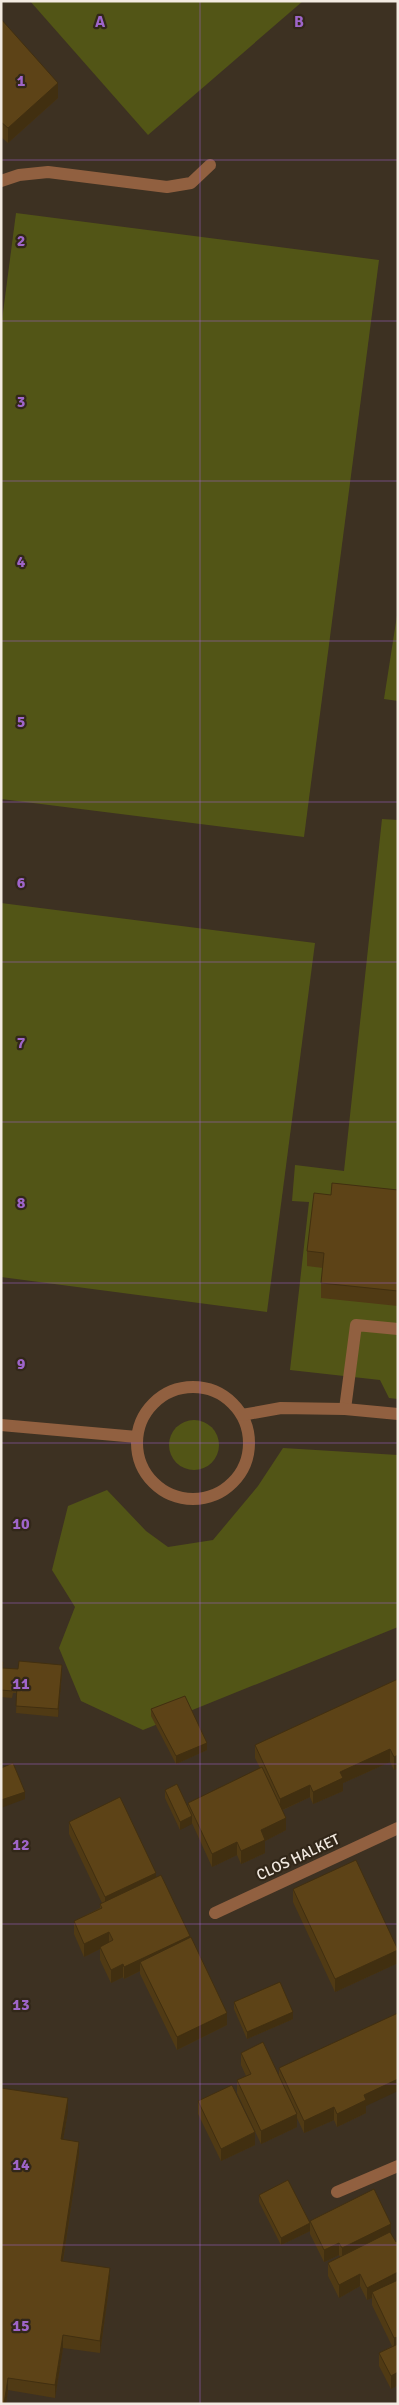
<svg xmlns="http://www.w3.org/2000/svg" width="399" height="2405" font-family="Signika,sans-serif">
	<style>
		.green { fill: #525516 }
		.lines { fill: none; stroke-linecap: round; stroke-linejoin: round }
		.service { stroke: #916040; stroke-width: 12 }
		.minor { stroke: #916040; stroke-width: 12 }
		.wall { fill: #503a14 }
		.shaded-wall { fill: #412f10 }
		.building { fill: #5d4317; stroke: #412f10 }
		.grid { fill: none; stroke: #9f65ca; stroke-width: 1; stroke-opacity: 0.55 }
		.labels { text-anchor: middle; stroke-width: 4.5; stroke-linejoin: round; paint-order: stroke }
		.street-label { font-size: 15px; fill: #f3ebe2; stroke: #322719 }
		.grid-label { font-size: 16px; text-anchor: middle; font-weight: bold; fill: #9f65ca; stroke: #322719; stroke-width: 4.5; stroke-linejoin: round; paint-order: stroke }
	</style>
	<rect width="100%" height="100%" fill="#3d3122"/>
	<!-- green -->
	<g class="green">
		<polygon points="30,1 303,1 148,135"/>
		<polygon points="16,213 379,260 304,837 1,799 1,328"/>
		<polygon points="398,609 398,701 384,699"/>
		<polygon points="382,819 398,820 398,1399 389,1398 380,1380 290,1370 309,1202 292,1201 295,1165 344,1171"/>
		<polygon points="1,903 315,943 267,1312 1,1277"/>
		<circle cx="194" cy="1445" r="25"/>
		<polygon points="283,1448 398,1455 398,1627 143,1730 81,1701 59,1648 75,1607 52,1570 68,1506 107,1490 146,1531 168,1547 213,1540 258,1486"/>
	</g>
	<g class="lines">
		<!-- service -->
		<g class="service">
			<polyline points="1,181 19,175 48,172 167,187 191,183 210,165"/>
			<polyline points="345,1409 356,1325 398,1329"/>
		</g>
		<!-- minor -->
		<g class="minor">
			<circle cx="193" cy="1443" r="56"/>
			<polyline points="242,1415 281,1408 345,1409 398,1414"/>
			<polyline points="1,1425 137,1437"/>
			<polyline points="215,1913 398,1828"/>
			<polyline points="337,2192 398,2166"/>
		</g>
	</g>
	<!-- wall -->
	<g class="wall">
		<polygon points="1,19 58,98 8,143 1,137"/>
		<polygon points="398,1190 398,1306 321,1298 321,1283 323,1268 307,1266 307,1251 331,1195"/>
		<polygon points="1,1662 3,1668 62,1672 58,1717 16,1713 17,1693 13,1693 12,1698 1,1697"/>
		<polygon points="398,1679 394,1770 390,1762 343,1783 343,1791 313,1804 310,1797 283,1810 286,1830 265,1841 265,1853 241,1864 237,1855 212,1867 192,1823 180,1830 165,1798 165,1790 188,1808 188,1803 260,1768 255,1758 255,1745"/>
		<polygon points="151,1709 207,1750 176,1764 151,1716"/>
		<polygon points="69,1822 156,1877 190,1938 227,2025 177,2050 140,1974 140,1971 124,1979 123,1977 111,1983 100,1960 100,1949 84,1957 74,1934 74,1921 100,1908 100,1904 102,1903 69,1834"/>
		<polygon points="293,1889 398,1950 398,1963 335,1992 293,1902"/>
		<polygon points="234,2002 293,2019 247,2039 234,2009"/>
		<polygon points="241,2053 279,2076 279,2068 366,2106 366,2113 337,2127 334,2120 304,2133 297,2118 297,2127 261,2144 237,2093 237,2080 246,2076 241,2065"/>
		<polygon points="198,2101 255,2145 221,2161 198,2114"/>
		<polygon points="68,2111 63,2140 79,2154 63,2261 110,2281 100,2353 63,2348 55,2398 8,2390 6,2404 1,2404"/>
		<polygon points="259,2195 310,2222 391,2233 398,2385 391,2389 379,2366 379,2353 392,2346 372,2305 372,2298 367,2300 360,2286 339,2298 328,2276 328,2263 340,2257 339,2255 324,2262 310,2234 310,2231 281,2245 259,2202"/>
	</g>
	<!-- shaded-wall -->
	<g class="shaded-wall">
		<polygon points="58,83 58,98 8,143 8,128"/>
		<polygon points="62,1665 62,1672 58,1717 58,1709"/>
		<polygon points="207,1743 207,1750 176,1764 176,1756"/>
		<polygon points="390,1749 390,1762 343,1783 343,1791 313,1804 313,1792 340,1772"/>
		<polygon points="398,1755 398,1768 394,1770 394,1757"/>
		<polygon points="310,1785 310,1797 280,1811 280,1799"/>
		<polygon points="25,1792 25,1799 1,1808 1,1800"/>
		<polygon points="192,1816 192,1824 180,1830 180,1822"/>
		<polygon points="286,1818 286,1830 265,1841 265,1853 241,1864 241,1851 261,1830"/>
		<polygon points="237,1842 237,1855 212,1867 212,1854"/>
		<polygon points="156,1873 156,1886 105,1910 105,1897"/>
		<polygon points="109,1932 109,1945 100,1947 100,1949 84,1957 84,1944"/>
		<polygon points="190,1936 190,1948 140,1962 140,1971 124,1979 124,1967"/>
		<polygon points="398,1950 398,1963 335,1992 335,1979"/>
		<polygon points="123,1964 123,1977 111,1983 111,1970"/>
		<polygon points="293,2012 293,2019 247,2039 247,2032"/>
		<polygon points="227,2013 227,2025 177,2050 177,2037"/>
		<polygon points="398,2079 398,2091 366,2106 366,2113 337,2127 337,2114 364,2095"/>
		<polygon points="68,2098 68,2111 61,2152 61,2139"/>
		<polygon points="334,2107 334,2120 304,2133 304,2121"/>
		<polygon points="297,2114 297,2127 261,2144 261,2131"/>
		<polygon points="255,2132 255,2145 221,2161 221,2149"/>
		<polygon points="79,2142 79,2154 61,2273 61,2261"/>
		<polygon points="310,2223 310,2231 281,2245 281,2238"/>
		<polygon points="391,2224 391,2236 342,2261 342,2248"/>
		<polygon points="339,2243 339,2255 324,2262 324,2250"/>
		<polygon points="110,2268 110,2281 100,2353 100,2341"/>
		<polygon points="398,2272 398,2285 372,2292 372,2298 367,2300 367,2288"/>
		<polygon points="360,2274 360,2286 339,2298 339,2285"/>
		<polygon points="63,2335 63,2348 55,2398 55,2385"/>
		<polygon points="398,2337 398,2349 394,2351 394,2338"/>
		<polygon points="398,2372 398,2385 391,2389 391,2376"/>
		<polygon points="8,2378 8,2390 6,2404 4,2404"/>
	</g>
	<!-- building -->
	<g class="building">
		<polygon points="1,19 58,83 8,128 1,122"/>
		<polygon points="332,1183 398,1190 398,1291 321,1283 324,1253 307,1251 314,1193 331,1195"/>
		<polygon points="19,1661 62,1665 58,1709 16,1706 17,1685 13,1685 12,1691 1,1690 1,1662 3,1662 2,1668 18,1669"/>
		<polygon points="398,1679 398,1755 394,1757 390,1749 340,1772 343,1778 313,1792 310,1785 280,1799 255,1745"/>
		<polygon points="185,1696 207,1743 176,1756 151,1709"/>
		<polygon points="13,1763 25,1792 1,1800 1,1768"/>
		<polygon points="262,1767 286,1818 261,1830 265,1840 241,1851 237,1842 212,1854 188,1803"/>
		<polygon points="177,1784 192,1816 180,1822 165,1790"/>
		<polygon points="120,1797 156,1873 105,1897 69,1822"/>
		<polygon points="356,1860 398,1950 335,1979 293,1889"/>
		<polygon points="161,1875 190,1936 124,1967 123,1964 111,1970 100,1947 113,1940 109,1932 84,1944 74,1921 102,1908 100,1904"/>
		<polygon points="191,1937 227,2013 177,2037 140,1962"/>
		<polygon points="280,1982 293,2012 247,2032 234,2002"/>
		<polygon points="398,2013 398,2079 364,2095 366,2100 337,2114 334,2107 304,2121 279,2068"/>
		<polygon points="263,2042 297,2114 261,2131 237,2080 251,2074 241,2053"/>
		<polygon points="232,2085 255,2132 221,2149 198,2101"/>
		<polygon points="1,2088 68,2098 61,2139 79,2142 61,2261 110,2268 100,2341 63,2335 55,2385 8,2378 4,2404 1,2404"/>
		<polygon points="288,2180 310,2223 281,2238 259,2195"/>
		<polygon points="374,2189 391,2224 342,2248 339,2243 324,2250 310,2221"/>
		<polygon points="390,2232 396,2242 398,2241 398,2272 367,2288 360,2274 339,2285 328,2263"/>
		<polygon points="398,2280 398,2337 394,2338 372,2292"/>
		<polygon points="398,2344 398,2372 391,2376 379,2353"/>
	</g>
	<!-- grid -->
	<path class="grid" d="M200 1V2404M1 160H398M1 321H398M1 481H398M1 641H398M1 802H398M1 962H398M1 1122H398M1 1283H398M1 1443H398M1 1603H398M1 1764H398M1 1924H398M1 2084H398M1 2245H398"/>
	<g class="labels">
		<!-- street labels -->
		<g class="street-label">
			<text transform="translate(298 1857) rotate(-25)" y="5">CLOS HALKET</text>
		</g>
	</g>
	<g class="grid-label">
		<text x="100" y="27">A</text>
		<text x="299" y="27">B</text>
		<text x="21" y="86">1</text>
		<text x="21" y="246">2</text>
		<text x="21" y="407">3</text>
		<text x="21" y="567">4</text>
		<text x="21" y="727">5</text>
		<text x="21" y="888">6</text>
		<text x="21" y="1048">7</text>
		<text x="21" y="1208">8</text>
		<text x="21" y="1369">9</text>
		<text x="21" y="1529">10</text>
		<text x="21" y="1689">11</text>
		<text x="21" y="1850">12</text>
		<text x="21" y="2010">13</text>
		<text x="21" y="2170">14</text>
		<text x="21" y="2331">15</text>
	</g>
	<!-- border -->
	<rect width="399" height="2405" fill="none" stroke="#f3ebe2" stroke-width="5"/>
</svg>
